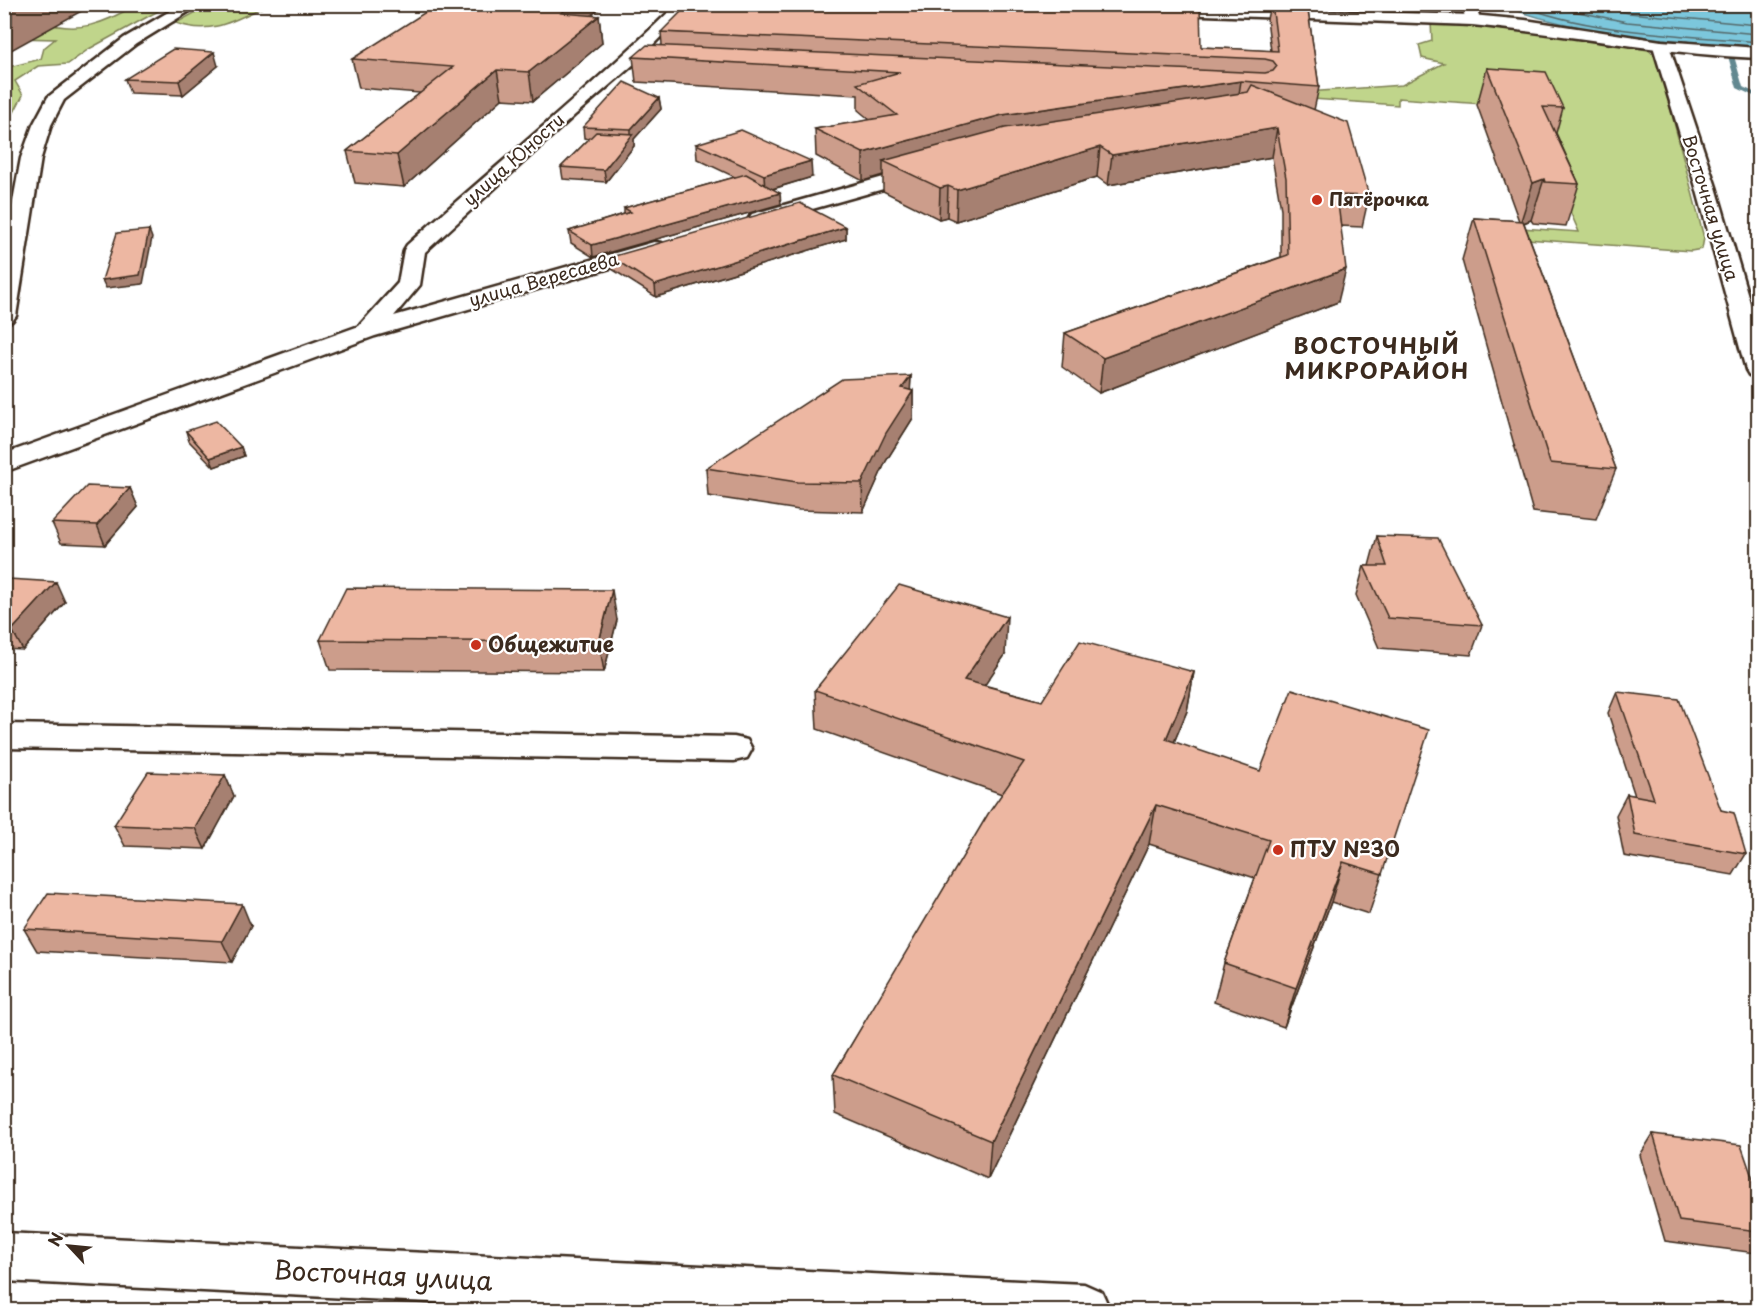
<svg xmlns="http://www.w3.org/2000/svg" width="1763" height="1315" font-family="'Playpen Sans',sans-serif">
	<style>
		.green { fill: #c0d58b; stroke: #7e8054; stroke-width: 1.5 }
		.water { fill: #7cc7dc; stroke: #628890; stroke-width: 1.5 }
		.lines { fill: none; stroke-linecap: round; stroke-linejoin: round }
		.shore { stroke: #55696a; stroke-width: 1.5 }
		.stream { fill: #628890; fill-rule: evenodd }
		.minor-casing { stroke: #3b2a1e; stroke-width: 5 }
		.tertiary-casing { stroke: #3b2a1e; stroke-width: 5 }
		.secondary-casing { stroke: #3b2a1e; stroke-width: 5 }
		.minor { fill: #fff; fill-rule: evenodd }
		.tertiary { fill: #fff; fill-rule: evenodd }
		.secondary { fill: #fff; fill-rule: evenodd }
		.wall { fill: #cc9d8b; stroke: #3b2a1e; stroke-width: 1.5 }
		.shaded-wall { fill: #a68071; stroke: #3b2a1e; stroke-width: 1.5 }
		.building { fill: #edb7a2; stroke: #3b2a1e; stroke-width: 1.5 }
		.poi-dot { fill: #c8321e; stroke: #fff; stroke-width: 2 }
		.labels { text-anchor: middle; stroke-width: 4.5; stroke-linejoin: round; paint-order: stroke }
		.far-street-label { font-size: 18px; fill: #3b2a1e; stroke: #fff }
		.far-poi-label { font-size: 18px; font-weight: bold; fill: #3b2a1e; stroke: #fff; text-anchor: start }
		.poi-label { font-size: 21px; font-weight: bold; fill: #3b2a1e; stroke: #fff; text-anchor: start }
		.far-district-label { font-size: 22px; font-weight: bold; letter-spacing: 1.5px; fill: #3b2a1e; stroke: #fff }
		.near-street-label { font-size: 26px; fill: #3b2a1e; stroke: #fff }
	</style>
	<rect width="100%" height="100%" fill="#fff"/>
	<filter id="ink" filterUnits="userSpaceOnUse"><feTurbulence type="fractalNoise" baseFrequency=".0167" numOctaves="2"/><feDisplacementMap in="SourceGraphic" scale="12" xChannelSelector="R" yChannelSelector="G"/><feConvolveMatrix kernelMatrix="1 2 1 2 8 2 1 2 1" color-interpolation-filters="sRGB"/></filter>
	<g filter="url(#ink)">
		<!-- green -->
		<g class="green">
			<path d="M135 5H169L89 49 68 64 38 66 15 81 23 95 9 122H5V68L41 59 44 48 55 39 15 38 42 22C78 34 104 24 135 5Z"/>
			<path d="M209 5V4L267 5C235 20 212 36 176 23Z"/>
			<polygon points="1431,23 1526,30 1648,50 1655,55 1669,103 1704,238 1702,249 1691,251 1526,239 1489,226 1579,232 1544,152 1539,108 1398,98 1398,105 1283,97 1294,93 1402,85 1444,63 1422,58 1419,45 1432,41"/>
		</g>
		<!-- water -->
		<path class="water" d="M1501 5H1758V48C1672 40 1583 36 1501 5Z"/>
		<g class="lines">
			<!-- shore -->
			<g class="shore">
				<path d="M1518 4C1586 33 1684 35 1758 42"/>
				<polyline points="1539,4 1627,22 1758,34"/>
				<polyline points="1587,4 1629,13 1758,25"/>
			</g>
			<!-- stream -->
			<polygon class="stream" points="1731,54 1734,56 1743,87 1758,94 1758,98 1737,88 1728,56"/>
			<!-- minor casing -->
			<g class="minor-casing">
				<g id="minor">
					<path d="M677 4H693L634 64 576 114 425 252 420 285 394 316 654 242 662 243 665 248 662 253 375 336 4 472V454L359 326 398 283 404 250 407 245C497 165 591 88 677 4Z"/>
					<polygon points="1461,4 1476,4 1480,20 1477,23 1467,23"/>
					<polygon points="1661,41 1669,46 1716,187 1758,330 1758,377 1749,375 1746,370 1696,187 1653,46"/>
					<polygon points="926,165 933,167 936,171 933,175 759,224 752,222 749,218 752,214"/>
					<polygon points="4,724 734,737 747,740 752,749 747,758 734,761 4,748"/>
					<polygon points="4,1233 1084,1284 1102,1292 1110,1310 587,1310 4,1281"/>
				</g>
			</g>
			<!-- tertiary casing -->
			<g class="tertiary-casing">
				<path id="tertiary" d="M1154 6 1472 15 1525 20 1661 41 1758 48V58C1662 54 1568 34 1472 25L1149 13 1147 10Z"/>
			</g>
			<!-- secondary casing -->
			<g class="secondary-casing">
				<polygon id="secondary" points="182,4 201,4 136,44 64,100 51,125 41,158 16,316 12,321 4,323 4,250 21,158 33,125 48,97 124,38"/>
			</g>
			<!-- minor -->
			<use href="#minor" class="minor"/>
			<!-- tertiary -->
			<use href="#tertiary" class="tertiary"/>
			<!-- secondary -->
			<use href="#secondary" class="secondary"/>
		</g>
		<!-- wall -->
		<g class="wall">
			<polygon points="1266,4 1307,4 1319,87 1314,110 1369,196 1362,227 1340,226 1338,302 1099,393 1062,367 1065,333 1281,257 1281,209 1272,157 1108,185 1097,177 956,221 947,217 939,219 883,191 883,175 863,181 816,156 815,129 870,120 858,110 858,95 636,82 633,57 662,45 661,32 1201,47 1271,51 1267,19 1270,5"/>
			<polygon points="592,15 599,16 602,43 533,101 502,99 404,187 355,183 347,151 420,93 359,88 352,59"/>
			<polygon points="218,66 183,95 130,93 125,79"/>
			<polygon points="1487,68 1563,108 1556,133 1579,184 1566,226 1533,223 1531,220 1524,223 1616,469 1596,519 1533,512 1462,260 1474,218 1519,221 1477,105"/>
			<polygon points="659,98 661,109 634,139 634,146 606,182 563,179 561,167 589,139 584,138 583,127"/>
			<polygon points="696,144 812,177 773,189 781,204 593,257 571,243 569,231 624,214 624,208 735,177 697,159"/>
			<polygon points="846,227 846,239 656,297 612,269 611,257"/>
			<polygon points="911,376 910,390 913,391 913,418 886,461 863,512 799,510 708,496 706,468"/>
			<polygon points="186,431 241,447 244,456 214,467 189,441"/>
			<polygon points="130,488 138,507 105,545 61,543 52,523"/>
			<polygon points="1377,536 1482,625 1471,655 1379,648 1356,595 1364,566 1369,566"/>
			<polygon points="4,582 65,602 23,650 4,649"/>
			<polygon points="617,620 604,672 330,670 320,640"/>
			<polygon points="1005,655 984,685 1042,701 1194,672 1187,711 1174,742 1382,874 1369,914 1331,902 1284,1027 1214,1002 1224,963 1255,878 1149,844 988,1179 835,1114 833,1075 1002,794 817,729 815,690"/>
			<polygon points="1617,692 1721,810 1746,854 1733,875 1624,856 1616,815 1627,794 1635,796 1608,713"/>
			<polygon points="225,775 234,796 205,849 125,846 114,825"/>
			<polygon points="251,926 232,962 37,951 24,929"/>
			<polygon points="1653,1134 1758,1194 1758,1250 1756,1253 1665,1241 1640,1155"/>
		</g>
		<!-- shaded-wall -->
		<g class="shaded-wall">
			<polygon points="21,4 94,4 4,54 4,13"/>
			<polygon points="571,4 604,4 565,40 561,13"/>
			<polygon points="599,16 602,43 533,101 529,72"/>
			<polygon points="214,52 218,66 183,95 179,81"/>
			<polygon points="497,70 502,99 404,187 397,155"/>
			<polygon points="1241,81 1237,107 883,161 883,175 863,181 863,153 1002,115"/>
			<polygon points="659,98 661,109 634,139 634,146 606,182 604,170 631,136 631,129"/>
			<polygon points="1277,128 1272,157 1108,185 1112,155"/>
			<polygon points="1100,147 1097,177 956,221 957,190"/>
			<polygon points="811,161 812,177 765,191 764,175"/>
			<polygon points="1544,179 1531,220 1520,224 1533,183"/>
			<polygon points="948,186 947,217 939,219 940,188"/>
			<polygon points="780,193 781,204 593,257 592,245"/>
			<polygon points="846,227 846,239 656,297 655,285"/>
			<polygon points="149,230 152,238 143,284 106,288 102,280"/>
			<polygon points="1346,269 1338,302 1099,393 1103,358"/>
			<polygon points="911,376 910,396 913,391 913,418 886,461 863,512 862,483 902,388"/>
			<polygon points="241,447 244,456 214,467 210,458"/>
			<polygon points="130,488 138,507 105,545 97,525"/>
			<polygon points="56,582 65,602 23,650 12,630"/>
			<polygon points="612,590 617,620 604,672 599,642"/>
			<polygon points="1007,617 1005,655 962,719 964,680"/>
			<polygon points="1194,672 1187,711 1159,778 1166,739"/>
			<polygon points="225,775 234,796 205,849 195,828"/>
			<polygon points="1156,805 1149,844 988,1179 991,1141"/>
			<polygon points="1343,862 1331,902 1284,1027 1296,988"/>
			<polygon points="242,904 251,926 232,962 222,941"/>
		</g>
		<!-- building -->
		<g class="building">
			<polygon points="4,4 21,4 4,13"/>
			<polygon points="466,4 571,4 561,13 599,16 529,72 497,70 397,155 347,151 453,67 352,59 435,6 462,7"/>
			<polygon points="689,4 1200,4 1201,47 1278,51 1272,4 1307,4 1319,87 1241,81 1002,115 863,153 815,129 897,115 857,84 900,72 633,57 647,45 1265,73 1273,71 1277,66 1273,61 1265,59 661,32"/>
			<polygon points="173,49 214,52 179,81 125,79"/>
			<polygon points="1487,68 1546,72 1563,108 1543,107 1579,184 1545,182 1544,179 1533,183"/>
			<polygon points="624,82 659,98 631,129 583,127"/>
			<polygon points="1252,85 1348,123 1369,196 1337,195 1346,269 1103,358 1065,333 1288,255 1286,178 1277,128 1112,155 1100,147 957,190 948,186 940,188 883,161 1005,128 1248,92"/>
			<polygon points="741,130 811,161 764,175 696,144"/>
			<polygon points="596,132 633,134 604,170 561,167"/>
			<polygon points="746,174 780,193 592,245 569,231 631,212 624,208"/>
			<polygon points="800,203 846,227 655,285 611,257"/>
			<polygon points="1474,218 1523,221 1616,469 1550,463"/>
			<polygon points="149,230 140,275 102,280 117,233"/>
			<polygon points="911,376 902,388 913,391 886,433 862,483 797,482 706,468 842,379"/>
			<polygon points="216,421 241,447 210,458 186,431"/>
			<polygon points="87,486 130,488 97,525 52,523"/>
			<polygon points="1377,536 1438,538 1482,625 1388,618 1364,566 1387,566"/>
			<polygon points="8,579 56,582 12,630 4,629 4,582"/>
			<polygon points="899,585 1007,617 964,680 1042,701 1080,641 1194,672 1166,739 1260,771 1292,689 1429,730 1382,874 1343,862 1296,988 1224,963 1269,840 1156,805 991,1141 833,1075 988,814 1024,762 815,690"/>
			<polygon points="346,588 612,590 599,642 320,640"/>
			<polygon points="1617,692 1679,699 1721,810 1734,813 1746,854 1635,835 1627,794 1654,799"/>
			<polygon points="148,772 225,775 195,828 114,825"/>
			<polygon points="48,893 242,904 222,941 24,929"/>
			<polygon points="1653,1134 1741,1145 1758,1194 1758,1231 1679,1221"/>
		</g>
	</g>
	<!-- markers -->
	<g class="poi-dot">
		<circle cx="1317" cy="200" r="6"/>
		<circle cx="476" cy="645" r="6"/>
		<circle cx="1278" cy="850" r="6"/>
	</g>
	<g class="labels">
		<!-- far-street labels -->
		<g class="far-street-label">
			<text transform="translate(514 160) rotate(-42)" y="6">улица Юности</text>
			<text transform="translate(1710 208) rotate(73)" y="6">Восточная улица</text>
			<text transform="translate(544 280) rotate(-16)" y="6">улица Вересаева</text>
		</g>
		<!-- far-poi labels -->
		<g class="far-poi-label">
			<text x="1329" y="206">Пятёрочка</text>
		</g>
		<!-- poi labels -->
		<g class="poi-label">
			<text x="488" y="652">Общежитие</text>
			<text x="1290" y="857">ПТУ №30</text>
		</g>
		<!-- far-district labels -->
		<g class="far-district-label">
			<text x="1377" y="354">ВОСТОЧНЫЙ<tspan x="1377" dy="25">МИКРОРАЙОН</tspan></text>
		</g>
		<!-- near-street labels -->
		<g class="near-street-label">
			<text transform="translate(383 1276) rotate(3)" y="9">Восточная улица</text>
		</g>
	</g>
	<!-- margin -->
	<rect width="1763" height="1315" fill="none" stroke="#fff" stroke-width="24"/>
	<rect x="12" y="12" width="1739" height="1291" fill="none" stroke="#3b2a1e" stroke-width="2" filter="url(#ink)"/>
	<!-- north arrow -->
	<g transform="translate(69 1246) rotate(296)" stroke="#ffffff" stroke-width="4.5" paint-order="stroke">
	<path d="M0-4.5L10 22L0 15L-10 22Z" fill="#3b2a1e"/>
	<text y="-9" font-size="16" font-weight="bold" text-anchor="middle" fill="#3b2a1e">N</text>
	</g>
</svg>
